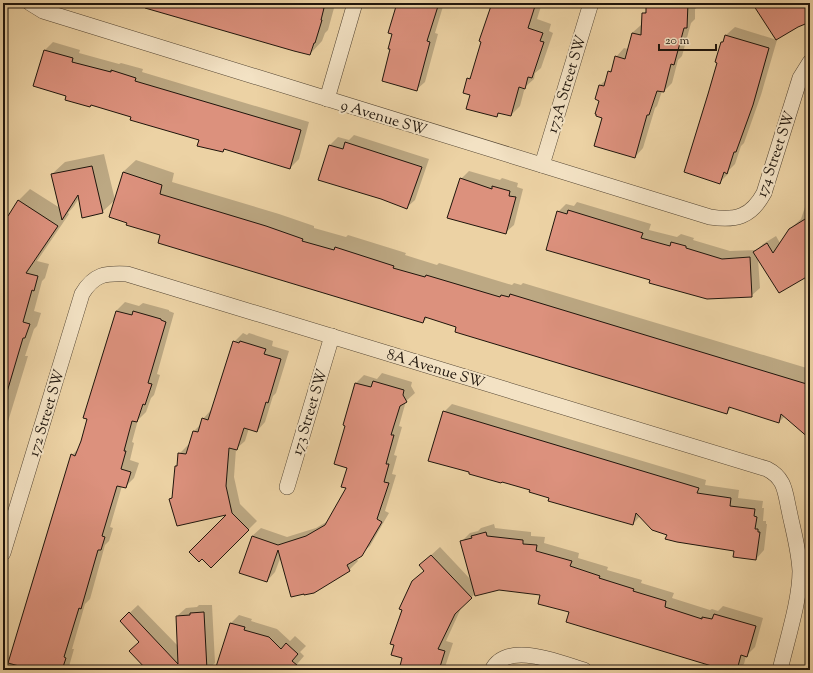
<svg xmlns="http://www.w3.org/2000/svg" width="813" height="673" font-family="'Sorts Mill Goudy',serif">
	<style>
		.green { fill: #b7bc86; stroke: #6b6849 }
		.shadow { fill: #0003 }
		.building { fill: #dc917d; stroke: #1f150c }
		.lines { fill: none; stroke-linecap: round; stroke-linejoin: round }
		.street-casing { stroke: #524432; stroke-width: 16 }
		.street { stroke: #f3e2c4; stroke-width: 15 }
		.labels { text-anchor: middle; stroke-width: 4; stroke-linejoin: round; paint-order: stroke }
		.street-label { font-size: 15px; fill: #1f150c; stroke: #f3e2c4 }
	</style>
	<rect width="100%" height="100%" fill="#ecd2a4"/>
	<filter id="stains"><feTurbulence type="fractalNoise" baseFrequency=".005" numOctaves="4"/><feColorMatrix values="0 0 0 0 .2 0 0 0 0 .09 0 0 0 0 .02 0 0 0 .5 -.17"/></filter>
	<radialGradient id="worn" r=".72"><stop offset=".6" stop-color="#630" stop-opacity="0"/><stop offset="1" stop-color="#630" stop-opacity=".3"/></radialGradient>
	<!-- green -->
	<polygon class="green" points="810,637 810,670 806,670"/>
	<!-- shadow -->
	<g class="shadow">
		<polygon points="137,3 334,3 332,8 334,8 328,30 325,33 322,41 310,54 263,41"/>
		<polygon points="398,3 444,3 435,33 438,34 425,82 416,90 391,49"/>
		<polygon points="490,3 542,3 537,19 551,24 549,31 553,33 541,68 535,73 534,79 525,87 520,106 511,115 500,112 496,116 471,95 468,79 473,74 491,9 489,8"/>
		<polygon points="647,3 698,3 698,7 695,9 695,19 691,23 682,56 678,60 672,83 664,91 662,91 657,106 655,108 643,148 635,157 603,117 601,100 596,98 600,85 607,79 609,72 613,68 616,57 624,48 628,49 632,33 641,25 642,25 643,14 647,10"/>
		<polygon points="735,27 777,40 761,95 744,143 741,146 735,164 729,170 728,174 720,182 718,62 722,42 725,40 726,35"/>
		<polygon points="53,42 80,50 79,53 119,64 121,63 143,69 142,72 309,122 299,159 290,168 225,149 223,151 200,139 92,104 90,106 68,96 45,50"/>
		<polygon points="354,135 429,159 415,200 406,208 382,198 320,179 330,145 338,137 349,140"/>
		<polygon points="104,154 115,200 102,212 79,198 74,206 68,213 69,214 37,261 49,264 45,278 42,281 34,311 41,313 37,326 34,329 25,356 28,356 3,438 3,223 18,201 30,189 60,208 52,174 65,162"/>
		<polygon points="136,160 174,173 172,182 279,214 314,226 314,228 346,237 348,235 406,253 405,255 437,265 439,263 512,285 514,283 521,285 523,283 810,369 810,438 785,416 779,422 732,407 726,413 428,317 423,322 161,234 123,172"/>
		<polygon points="469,171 500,180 502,178 518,183 517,187 523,189 514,225 505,233 461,179"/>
		<polygon points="810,192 810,274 758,259 760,288 751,296 651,279 558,212 566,204 574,206 577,202 651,224 649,230 677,237 681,234 694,238 693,240 730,251 757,250 763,244 776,236 780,243 789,230 801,219"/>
		<polygon points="125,302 139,306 143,303 169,310 169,311 174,313 157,374 160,375 154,395 151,398 146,412 138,420 132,442 134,443 130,460 139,463 134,478 125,487 122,486 110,527 113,528 109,541 105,545 90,599 85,604 72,649 74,649 68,670 8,670 72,455 79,448 89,419 116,311"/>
		<polygon points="243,333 247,335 249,333 273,341 272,346 289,351 276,393 273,396 265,422 257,431 249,428 245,441 236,449 234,477 240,504 257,521 211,567 229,513 170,499 174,496 176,466 178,464 179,454 188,445 190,446 194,431 201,424 203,419 211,410 212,411 234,342"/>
		<polygon points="382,373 412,382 411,386 415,393 406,401 399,426 402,427 394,455 397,456 392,474 396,475 385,511 389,513 370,546 356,558 358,561 349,570 281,556 275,572 267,581 240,572 252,536 261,528 287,537 316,528 328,521 348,488 348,467 356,383 364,375 377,379"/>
		<polygon points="452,404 706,480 705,485 739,490 738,498 763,501 762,508 764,508 763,521 766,521 766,524 767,524 764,550 756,559 735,550 668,535 640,516 633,524 550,497 531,490 444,412"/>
		<polygon points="494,524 495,528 531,532 531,536 545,537 544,543 579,553 578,558 608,567 607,570 642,580 641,583 674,593 672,598 710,610 712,609 718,611 723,606 763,618 755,647 746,656 744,664 737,670 729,670 570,612 541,594 499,589 476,593 462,606 446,641 453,643 444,670 400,670 429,557 440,547 472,581 461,542 470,533 478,531 481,528"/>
		<polygon points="138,605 179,647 177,616 186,608 197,607 199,605 212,605 215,663 207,670 148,670 140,642 121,621"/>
		<polygon points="239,615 252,619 251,621 277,629 290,641 295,636 306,646 300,652 304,656 292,670 216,670 231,623"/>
	</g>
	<!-- building -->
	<g class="building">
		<polygon points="145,3 307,3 324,8 321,20 322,20 315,43 314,43 310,55 294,51 145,8"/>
		<polygon points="397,3 439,3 427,41 430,42 417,91 382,81 390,49 388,49 392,34 388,33"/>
		<polygon points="492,3 536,3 528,28 543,33 540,41 544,42 532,78 528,77 525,89 519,87 511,116 498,113 497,117 466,109 470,95 463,93 467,78 470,79 481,42 479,41"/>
		<polygon points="646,3 688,3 687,28 684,28 674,65 671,64 664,92 657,91 649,115 647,115 635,158 594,146 602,118 596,116 596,114 595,114 599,101 595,99 599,85 604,86 608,71 611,72 615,56 625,59 632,33 641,35 642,13 646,13"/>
		<polygon points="752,3 810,3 810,22 798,27 776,40"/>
		<polygon points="725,35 769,48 753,105 736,152 734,152 727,174 724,172 720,184 684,172 708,94 717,63 715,62 721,42 723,42"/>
		<polygon points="44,50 73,58 72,62 111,72 111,70 136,78 135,81 301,130 290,169 224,149 223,152 197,146 199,140 130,120 131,117 91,105 90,107 65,100 66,96 33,86"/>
		<polygon points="345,142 422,167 407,209 381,199 318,180 329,145 343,149"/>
		<polygon points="92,166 103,213 82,218 78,195 62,220 51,174"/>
		<polygon points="123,172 162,185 160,194 266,226 303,239 302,241 334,250 335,247 394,266 393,268 425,277 426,275 500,297 501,295 509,297 510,294 810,385 810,439 781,414 779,423 729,407 727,414 455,332 456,327 425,317 423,323 158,243 160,235 126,225 127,223 109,217"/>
		<polygon points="460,178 492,189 492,186 510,191 509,196 516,197 506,234 447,218"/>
		<polygon points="18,200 58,226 26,273 38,276 34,291 32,290 23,322 30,324 25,338 23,338 7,392 3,392 3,213 8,216"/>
		<polygon points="568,210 643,233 641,238 670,246 671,242 686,246 686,248 722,259 750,257 752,297 707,299 649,283 650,280 546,250 557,211 567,214"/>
		<polygon points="810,216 810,275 779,293 753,252 767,243 773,253 789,229"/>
		<polygon points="116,311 132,315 133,311 161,319 161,320 166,322 148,383 152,384 145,405 143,404 137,422 132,421 124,451 126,451 121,469 131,472 126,488 117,486 102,536 105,537 101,550 98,550 81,609 79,608 64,657 66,658 62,670 18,670 19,666 8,663 71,454 75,456 81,441 87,419 83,418"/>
		<polygon points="233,341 239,343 240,341 266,349 264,354 281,359 268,403 266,402 257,432 244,428 237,450 229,448 226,486 232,513 249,530 211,568 202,559 199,562 189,552 226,515 177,526 169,499 172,498 175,466 177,466 178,453 186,454 193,431 198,432 202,418 208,420"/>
		<polygon points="373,381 404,390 403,395 407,402 400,406 391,435 394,435 386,464 389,464 384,482 389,483 377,519 382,522 362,556 347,565 350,571 314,593 304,595 304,594 291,597 278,550 267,582 239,573 252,536 278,545 306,536 325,525 346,488 341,487 347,468 334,464 345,426 343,425 355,383 371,387"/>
		<polygon points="443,411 699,488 697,493 731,498 730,506 755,509 754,516 757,517 755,529 758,529 758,532 760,532 756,560 733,557 734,551 677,542 665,539 667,535 652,530 636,513 633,525 548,501 549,498 529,492 530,490 502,482 501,483 469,474 469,472 428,461"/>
		<polygon points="486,532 487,536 523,540 523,544 537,545 536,551 572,561 570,566 600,576 599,578 634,589 633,591 666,601 665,607 702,619 702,617 712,619 714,614 756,626 747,657 741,655 737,670 725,670 566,622 569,612 538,604 540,595 499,590 475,596 460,541 472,538 471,536"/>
		<polygon points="431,555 472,598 455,614 438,649 445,651 439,670 399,670 402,658 391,655 394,645 390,644 402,610 399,609 412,581 424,571 419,565"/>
		<polygon points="129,612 178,664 176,616 190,615 190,613 204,612 207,670 147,670 129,651 139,642 120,621"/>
		<polygon points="230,623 245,627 244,630 269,637 281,649 286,643 298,654 292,661 303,670 215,670"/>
	</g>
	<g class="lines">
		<!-- street casing -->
		<g class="street-casing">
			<g id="street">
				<path d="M30 3 43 11 710 217C736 221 751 217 764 193L800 78 810 62"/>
				<polyline points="327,99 355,3"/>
				<polyline points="542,165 591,3"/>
				<polyline points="287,487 332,336"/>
				<path d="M3 553 82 294C94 274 105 273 127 274L767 469C785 478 785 492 789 510 793 530 799 550 800 571 800 600 787 640 780 670"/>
				<path d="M492 670C507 640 560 663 584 670"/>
			</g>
		</g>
		<!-- street -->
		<use href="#street" class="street"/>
	</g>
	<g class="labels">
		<!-- street labels -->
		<g class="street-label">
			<text transform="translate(566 84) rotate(-73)" y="5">173A Street SW</text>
			<text transform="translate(384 117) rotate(17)" y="5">9 Avenue SW</text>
			<text transform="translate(775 154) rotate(-71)" y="5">174 Street SW</text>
			<text transform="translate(436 368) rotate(17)" y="5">8A Avenue SW</text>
			<text transform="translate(309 412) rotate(-73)" y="5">173 Street SW</text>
			<text transform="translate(46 413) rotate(-73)" y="5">172 Street SW</text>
		</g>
	</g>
	<!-- margin -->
	<rect width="813" height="673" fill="none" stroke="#ecd2a4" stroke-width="16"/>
	<rect x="4" y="4" width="805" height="665" fill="none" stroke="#1f150c" stroke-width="2"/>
	<rect x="8" y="8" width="797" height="657" fill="none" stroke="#1f150c"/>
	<!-- scale -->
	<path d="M659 44v6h57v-6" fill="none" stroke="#1f150c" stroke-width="2"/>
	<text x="665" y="44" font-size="12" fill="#1f150c" stroke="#f3e2c4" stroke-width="3" paint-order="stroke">20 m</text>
	<rect width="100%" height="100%" filter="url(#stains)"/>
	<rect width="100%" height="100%" fill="url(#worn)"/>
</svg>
